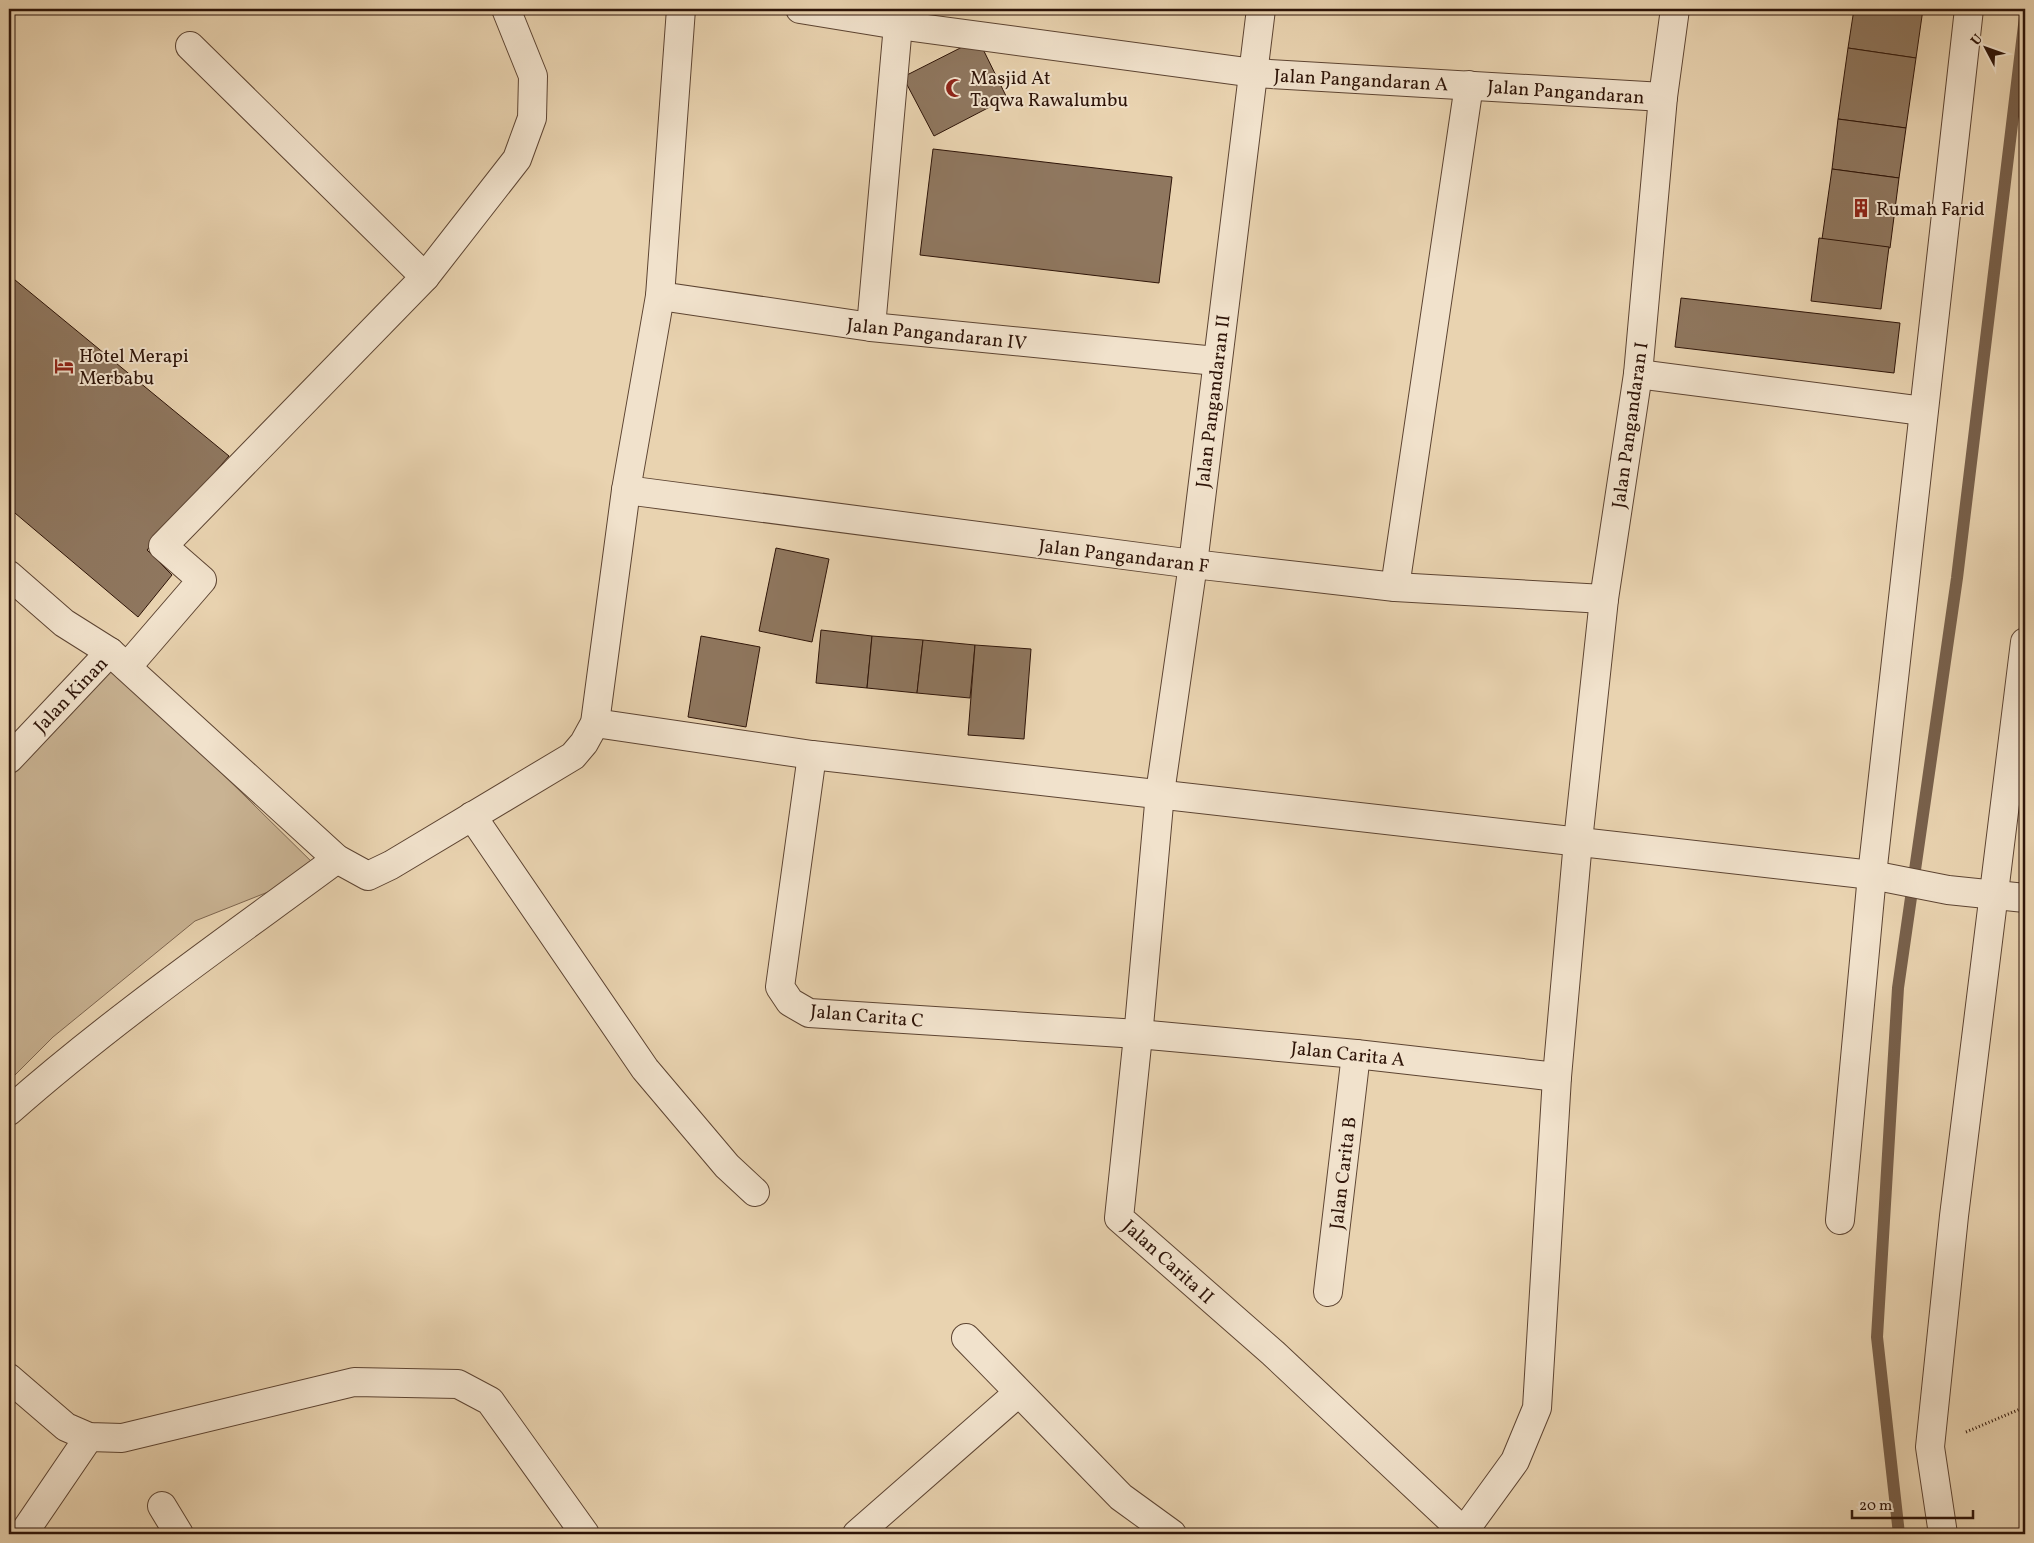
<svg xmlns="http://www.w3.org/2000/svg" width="2034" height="1543" font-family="Vollkorn,serif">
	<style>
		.green { fill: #c9b393; stroke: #7c644e }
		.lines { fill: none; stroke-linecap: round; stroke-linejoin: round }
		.stream { stroke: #78604b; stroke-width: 12 }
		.building { fill: #8f775f; stroke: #2e1408 }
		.minor-casing { stroke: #5d4432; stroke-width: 30 }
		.path { stroke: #2e1408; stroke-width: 3; stroke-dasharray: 1 2.5; stroke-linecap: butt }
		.minor { stroke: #f1e2cc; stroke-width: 28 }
		.labels { text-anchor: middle; stroke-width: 4; stroke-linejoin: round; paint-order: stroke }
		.poi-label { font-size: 19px; fill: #2e1408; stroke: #f1e2cc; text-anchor: start }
		.street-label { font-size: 19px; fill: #2e1408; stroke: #f1e2cc }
	</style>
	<rect width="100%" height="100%" fill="#e9d3b0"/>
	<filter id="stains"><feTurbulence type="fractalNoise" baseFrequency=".004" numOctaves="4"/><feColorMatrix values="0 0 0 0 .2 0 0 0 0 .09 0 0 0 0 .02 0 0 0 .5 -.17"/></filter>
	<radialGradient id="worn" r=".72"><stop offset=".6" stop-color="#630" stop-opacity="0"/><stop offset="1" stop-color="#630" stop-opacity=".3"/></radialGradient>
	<!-- green -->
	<polygon class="green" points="109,662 321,871 195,921 53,1037 9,1081 9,767"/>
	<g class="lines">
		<!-- stream -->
		<polyline class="stream" points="1899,1534 1877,1337 1898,988 1957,578 2025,17"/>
	</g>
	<!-- building -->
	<g class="building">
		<polygon points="1854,9 1923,9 1916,58 1848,48"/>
		<polygon points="978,39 1007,98 934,136 903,77"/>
		<polygon points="1848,48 1916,58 1906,128 1838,119"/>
		<polygon points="1838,119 1906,128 1899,178 1832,169"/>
		<polygon points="933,149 1172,177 1159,283 920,255"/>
		<polygon points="1832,169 1899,178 1890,248 1822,239"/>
		<polygon points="1819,238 1889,247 1881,309 1811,301"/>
		<polygon points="9,275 229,456 147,550 172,575 138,617 9,508"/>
		<polygon points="1681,298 1900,323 1894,373 1675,347"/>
		<polygon points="776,548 829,559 812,642 759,631"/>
		<polygon points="821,630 872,636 867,688 816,683"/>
		<polygon points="701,636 760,647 746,727 688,717"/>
		<polygon points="872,636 923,640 917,693 867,688"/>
		<polygon points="923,640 975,645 970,698 917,693"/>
		<polygon points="975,645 1031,649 1024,739 968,735"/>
	</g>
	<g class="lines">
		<!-- minor casing -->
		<g class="minor-casing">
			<g id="minor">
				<polyline points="800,9 898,25 1254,73 1663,97"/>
				<polyline points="1261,9 1193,564 1160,793 1139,1026 1119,1218 1273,1353 1464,1532"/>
				<polyline points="190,46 425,277"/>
				<polyline points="660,296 871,327 1216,361"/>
				<polyline points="871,327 898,25"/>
				<polyline points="1638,374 1923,411"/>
				<polyline points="626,490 1193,564 1395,587 1604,599"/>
				<polyline points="9,575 64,623 110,652 337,859 368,876 391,865 573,756 584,743 595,723 626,490 660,296 681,9"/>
				<polyline points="1395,587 1469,85"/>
				<polyline points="127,667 202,580 163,546 425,277 517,159 532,118 533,76 506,9"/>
				<polyline points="595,723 812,755 1872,875 1948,890 2025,898"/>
				<polyline points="812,755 780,987 790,1002 809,1013 1138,1034 1356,1054 1557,1077"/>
				<polyline points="9,759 110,652"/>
				<polyline points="472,816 645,1069 727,1166 755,1192"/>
				<path d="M9 1111C112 1020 226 941 337 859"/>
				<polyline points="1840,1220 1872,875 1969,9"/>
				<polyline points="1328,1292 1356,1054"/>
				<polyline points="966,1338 1121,1497 1172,1534"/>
				<polyline points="9,1378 66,1427 89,1437 122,1438 354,1382 458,1384 490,1401 585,1534"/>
				<polyline points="162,1506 179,1534"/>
				<polyline points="23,1534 89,1437"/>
				<polyline points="857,1534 1018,1393"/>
				<polyline points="1462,1534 1515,1461 1537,1408 1557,1077 1578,841 1604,599 1638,374 1663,97 1675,9"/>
				<polyline points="1943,1534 1930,1447 1954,1216 2025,642"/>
			</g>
		</g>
		<!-- path -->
		<polyline class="path" points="1966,1432 2025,1407"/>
		<!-- minor -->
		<use href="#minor" class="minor"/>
	</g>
	<!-- icons -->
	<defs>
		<g id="mosque-bare" transform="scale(1.5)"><path d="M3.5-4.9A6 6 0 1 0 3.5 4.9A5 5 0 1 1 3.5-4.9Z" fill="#8f2418" stroke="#f1e2cc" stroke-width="2.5" paint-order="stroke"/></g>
		<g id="building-bare" transform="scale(1.5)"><path d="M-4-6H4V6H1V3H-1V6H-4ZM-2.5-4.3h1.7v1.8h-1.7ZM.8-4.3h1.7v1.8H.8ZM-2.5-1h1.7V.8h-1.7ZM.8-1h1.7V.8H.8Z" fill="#8f2418" stroke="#f1e2cc" stroke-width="2.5" paint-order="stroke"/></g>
		<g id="hotel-bare" transform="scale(1.5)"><path d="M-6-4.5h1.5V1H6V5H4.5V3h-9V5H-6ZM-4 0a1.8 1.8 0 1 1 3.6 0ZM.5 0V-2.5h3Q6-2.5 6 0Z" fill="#8f2418" stroke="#f1e2cc" stroke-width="2.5" paint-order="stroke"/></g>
	</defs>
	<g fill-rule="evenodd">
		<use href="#mosque-bare" x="955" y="88"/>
		<use href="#building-bare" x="1861" y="208"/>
		<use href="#hotel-bare" x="64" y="366"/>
	</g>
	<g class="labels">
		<!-- poi labels -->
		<g class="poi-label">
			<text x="970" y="84">Masjid At<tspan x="970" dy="22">Taqwa Rawalumbu</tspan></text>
			<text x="1876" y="215">Rumah Farid</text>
			<text x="79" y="362">Hotel Merapi<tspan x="79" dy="22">Merbabu</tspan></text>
		</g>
		<!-- street labels -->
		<g class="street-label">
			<text transform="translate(1361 79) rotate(3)" y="7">Jalan Pangandaran A</text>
			<text transform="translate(1566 91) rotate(4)" y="7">Jalan Pangandaran</text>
			<text transform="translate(937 333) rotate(6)" y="7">Jalan Pangandaran IV</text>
			<text transform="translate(1212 401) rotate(-83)" y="7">Jalan Pangandaran II</text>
			<text transform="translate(1629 425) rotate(-82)" y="7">Jalan Pangandaran I</text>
			<text transform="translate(1124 555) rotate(7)" y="7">Jalan Pangandaran F</text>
			<text transform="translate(70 694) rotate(-46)" y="7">Jalan Kinan</text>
			<text transform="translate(867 1015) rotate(5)" y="7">Jalan Carita C</text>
			<text transform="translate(1348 1053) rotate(6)" y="7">Jalan Carita A</text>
			<text transform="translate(1342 1173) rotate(-83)" y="7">Jalan Carita B</text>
			<text transform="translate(1169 1261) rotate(42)" y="7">Jalan Carita II</text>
		</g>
	</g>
	<!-- margin -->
	<rect width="2034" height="1543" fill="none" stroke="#e9d3b0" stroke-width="30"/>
	<rect x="10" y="10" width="2014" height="1523" fill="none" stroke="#2e1408" stroke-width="2.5"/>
	<rect x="15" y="15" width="2004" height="1513" fill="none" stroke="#2e1408"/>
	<!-- north arrow -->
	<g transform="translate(1986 48) rotate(311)" stroke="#f1e2cc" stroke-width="4" paint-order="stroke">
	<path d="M0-4L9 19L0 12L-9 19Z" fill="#2e1408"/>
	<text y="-8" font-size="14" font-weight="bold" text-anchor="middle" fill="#2e1408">U</text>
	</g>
	<!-- scale -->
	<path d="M1852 1510v8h121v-8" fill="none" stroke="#2e1408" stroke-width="2.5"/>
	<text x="1859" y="1510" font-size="15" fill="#2e1408" stroke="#f1e2cc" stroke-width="4" paint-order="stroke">20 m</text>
	<rect width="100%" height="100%" filter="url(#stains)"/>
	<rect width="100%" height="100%" fill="url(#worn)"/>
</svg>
